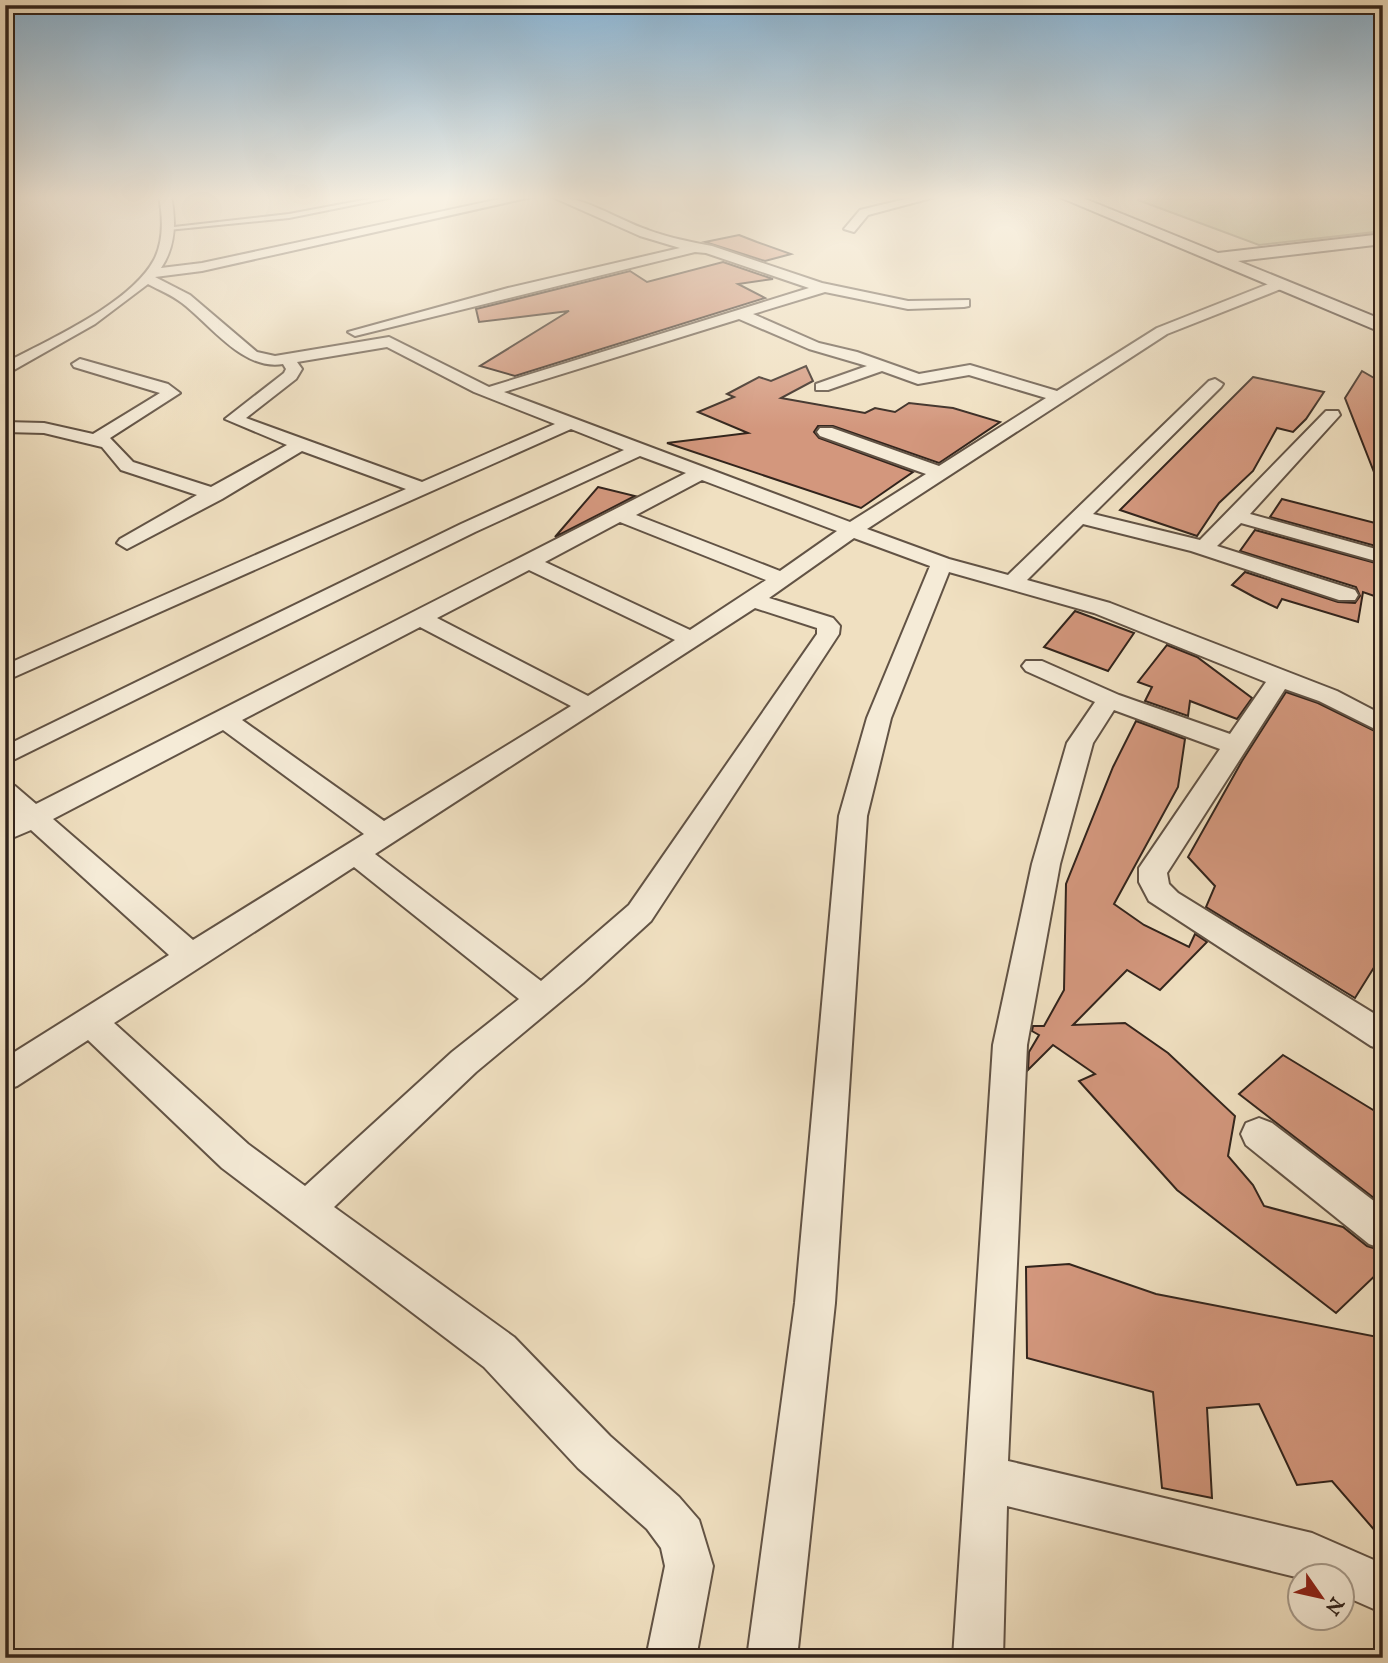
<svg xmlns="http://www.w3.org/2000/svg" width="1388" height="1663" font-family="'IM FELL English',serif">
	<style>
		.green { fill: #bcc291; stroke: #777356; stroke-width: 2 }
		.building { fill: #d3977d; stroke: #32241c; stroke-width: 2 }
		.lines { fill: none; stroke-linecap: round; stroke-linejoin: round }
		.lane-casing { stroke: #625345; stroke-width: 4 }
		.street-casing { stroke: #625345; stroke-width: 4 }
		.secondary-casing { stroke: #32241c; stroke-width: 4 }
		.lane { fill: #f5ebd7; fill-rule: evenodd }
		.street { fill: #f5ebd7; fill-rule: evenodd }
		.secondary { fill: #f5ebd7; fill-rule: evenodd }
	</style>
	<rect width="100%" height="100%" fill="#f0e0c1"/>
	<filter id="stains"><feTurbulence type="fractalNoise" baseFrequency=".00286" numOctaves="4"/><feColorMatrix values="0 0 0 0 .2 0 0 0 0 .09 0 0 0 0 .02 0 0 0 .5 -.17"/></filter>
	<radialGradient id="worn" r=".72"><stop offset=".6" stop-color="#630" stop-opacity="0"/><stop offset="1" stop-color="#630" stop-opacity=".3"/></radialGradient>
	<!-- green -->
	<polygon class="green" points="1139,196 1383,196 1383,231 1259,245 1138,200"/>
	<!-- building -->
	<g class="building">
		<polygon points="739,235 757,242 791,254 765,261 705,242"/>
		<polygon points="723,262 773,279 738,284 765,298 515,376 480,366 569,311 479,322 476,309 630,271 647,282"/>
		<polygon points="806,366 813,381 781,398 865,413 875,408 895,412 909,403 953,408 1000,422 939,463 833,426 818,426 814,432 819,438 913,472 861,508 667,443 748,433 698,412 734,397 727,394 759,377 771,381"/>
		<polygon points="1362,371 1381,382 1381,490 1345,398"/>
		<polygon points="1253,377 1324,392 1306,419 1293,432 1277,428 1253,471 1219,503 1197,536 1120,510"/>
		<polygon points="598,487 635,496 555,537"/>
		<polygon points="1282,499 1383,525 1383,548 1270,517"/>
		<polygon points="1255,530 1383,565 1383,599 1363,592 1358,622 1282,599 1277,608 1254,597 1232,585 1245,572 1338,602 1355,603 1360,596 1356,587 1240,551"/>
		<polygon points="1075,611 1134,633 1108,671 1044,647"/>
		<polygon points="1167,645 1197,657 1252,698 1237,719 1190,701 1188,716 1145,701 1152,687 1138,682"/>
		<polygon points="1286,692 1318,703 1383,735 1383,953 1355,998 1206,907 1215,886 1188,857 1242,761"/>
		<polygon points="1136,721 1185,739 1178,787 1114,904 1144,925 1189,947 1195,934 1207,942 1160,990 1127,970 1073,1025 1125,1023 1168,1053 1235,1116 1228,1156 1253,1185 1264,1206 1343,1227 1367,1246 1383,1251 1383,1268 1336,1313 1177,1190 1079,1081 1095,1074 1053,1045 1028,1070 1029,1052 1039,1035 1032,1031 1033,1026 1044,1026 1064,990 1066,884 1113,767"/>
		<polygon points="1283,1055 1383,1116 1383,1205 1239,1094"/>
		<polygon points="1069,1264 1156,1294 1383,1338 1383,1540 1332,1481 1297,1485 1259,1404 1207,1408 1212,1498 1162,1488 1153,1392 1027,1358 1026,1267"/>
	</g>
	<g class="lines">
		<!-- lane casing -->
		<g class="lane-casing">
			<polygon id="lane" points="385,196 398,196 289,218 168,230 165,228 289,214"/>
		</g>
		<!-- street casing -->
		<g class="street-casing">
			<g id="street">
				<path d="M159 196H171C176 221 176 246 161 268L202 263 514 196H536L202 271 155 277 190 295 257 352 275 356 389 337 489 387 809 288 706 253 695 252 355 336 348 332 508 288 680 248 640 236 550 196C584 196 616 219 648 230 669 238 691 242 712 246L822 283 908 301 969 300V306L964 307 908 309 825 292 753 314 819 343 857 352 919 374 970 365 1057 391 1157 328 1276 281H1286V287L1167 334 867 529 949 559 1008 575 1209 381 1215 379 1223 384 1221 387 1093 514 1200 540 1326 411H1338L1340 415 1250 514 1383 551V563L1241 523 1217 546 1355 590 1358 595 1355 600H1339L1191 551 1083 524 1027 580 1110 603 1337 691 1383 715V733L1319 701 1285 689 1167 873 1169 884 1178 893 1383 1019V1050L1371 1046 1149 901 1139 882V868L1220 749 1114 710 1093 743 1060 864 1027 1045 1008 1461 1312 1533 1383 1564V1613L1342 1595V1576L1300 1578 1007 1506 1003 1658H953L993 1045 1032 864 1067 743 1095 702 1026 671 1022 666 1026 661H1042L1119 695 1230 734 1266 682 1094 613 949 572 891 718 867 816 835 1303 797 1658H747L795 1303 839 816 867 718 930 566 854 538 769 598 833 618 840 626 839 634 651 921 583 983 476 1072 334 1207 514 1337 610 1436 679 1497 699 1520 713 1566 696 1658H646L665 1566 661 1548 647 1529 578 1468 484 1367 222 1168 88 1040 17 1086 5 1090V1058L169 955 31 830 5 841V820L14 815 5 807V783L15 786 36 804 686 473 640 456 475 532 5 764V746L461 524 624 450 571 429 5 681V665L406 489 302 451 222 499 127 549 117 543 120 539 197 495 121 470 102 447 44 433 5 432V422L44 423 93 434 160 393 74 367 72 364 80 359 168 384 180 393 110 438 133 462 211 487 287 445 225 419 284 373 286 369 283 364C243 371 211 325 182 303 172 295 159 290 148 284L95 324 5 375V363C50 339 130 304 154 260 164 241 163 217 159 196ZM739 319 809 349 867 366 816 384V390H828L882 371 918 384 969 375 1046 398 939 466 832 428H820L817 432 820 436 926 474 850 522 504 392ZM387 347 474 392 555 424 422 482 246 418 296 379 302 369 297 362ZM702 480 837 531 780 571 636 515ZM620 522 766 580 690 630 545 562ZM529 570 675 640 588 696 437 618ZM755 608 817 628V634L629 905 541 981 375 854ZM420 627 571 706 384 821 242 720ZM223 730 364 834 193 940 53 819ZM354 867 519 999 452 1052 305 1186 248 1144 114 1023Z"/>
				<polygon points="918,196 939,196 868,215 854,232 844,229 860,210"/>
				<polygon points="1259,1118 1272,1123 1383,1208 1383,1249 1369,1244 1246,1145 1241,1134 1246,1123"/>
			</g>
		</g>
		<!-- secondary casing -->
		<g class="secondary-casing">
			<polygon id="secondary" points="1057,196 1078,196 1218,253 1383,234 1383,244 1238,261 1383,320 1383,333"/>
		</g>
		<!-- lane -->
		<use href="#lane" class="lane"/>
		<!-- street -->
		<use href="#street" class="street"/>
		<!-- secondary -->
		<use href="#secondary" class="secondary"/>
	</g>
	<!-- sky -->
	<linearGradient id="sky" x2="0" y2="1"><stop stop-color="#8ab6d7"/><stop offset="0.46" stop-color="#f8f1e3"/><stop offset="1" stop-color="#f8f1e3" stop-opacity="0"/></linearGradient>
	<rect width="1388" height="429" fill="url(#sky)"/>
	<!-- margin -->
	<rect width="1388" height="1663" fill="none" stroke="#f0e0c1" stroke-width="28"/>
	<rect x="7" y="7" width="1374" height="1649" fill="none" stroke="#32241c" stroke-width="3.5"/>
	<rect x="14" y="14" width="1360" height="1635" fill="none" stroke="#32241c" stroke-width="2"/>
	<!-- north arrow -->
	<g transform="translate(1321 1597) rotate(124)"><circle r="33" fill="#f5ebd7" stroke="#a79b8c" stroke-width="2"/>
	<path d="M0-5L12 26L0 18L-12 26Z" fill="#8f2418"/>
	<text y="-10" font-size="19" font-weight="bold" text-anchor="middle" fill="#32241c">N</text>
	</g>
	<rect width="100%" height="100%" filter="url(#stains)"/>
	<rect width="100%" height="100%" fill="url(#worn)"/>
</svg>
